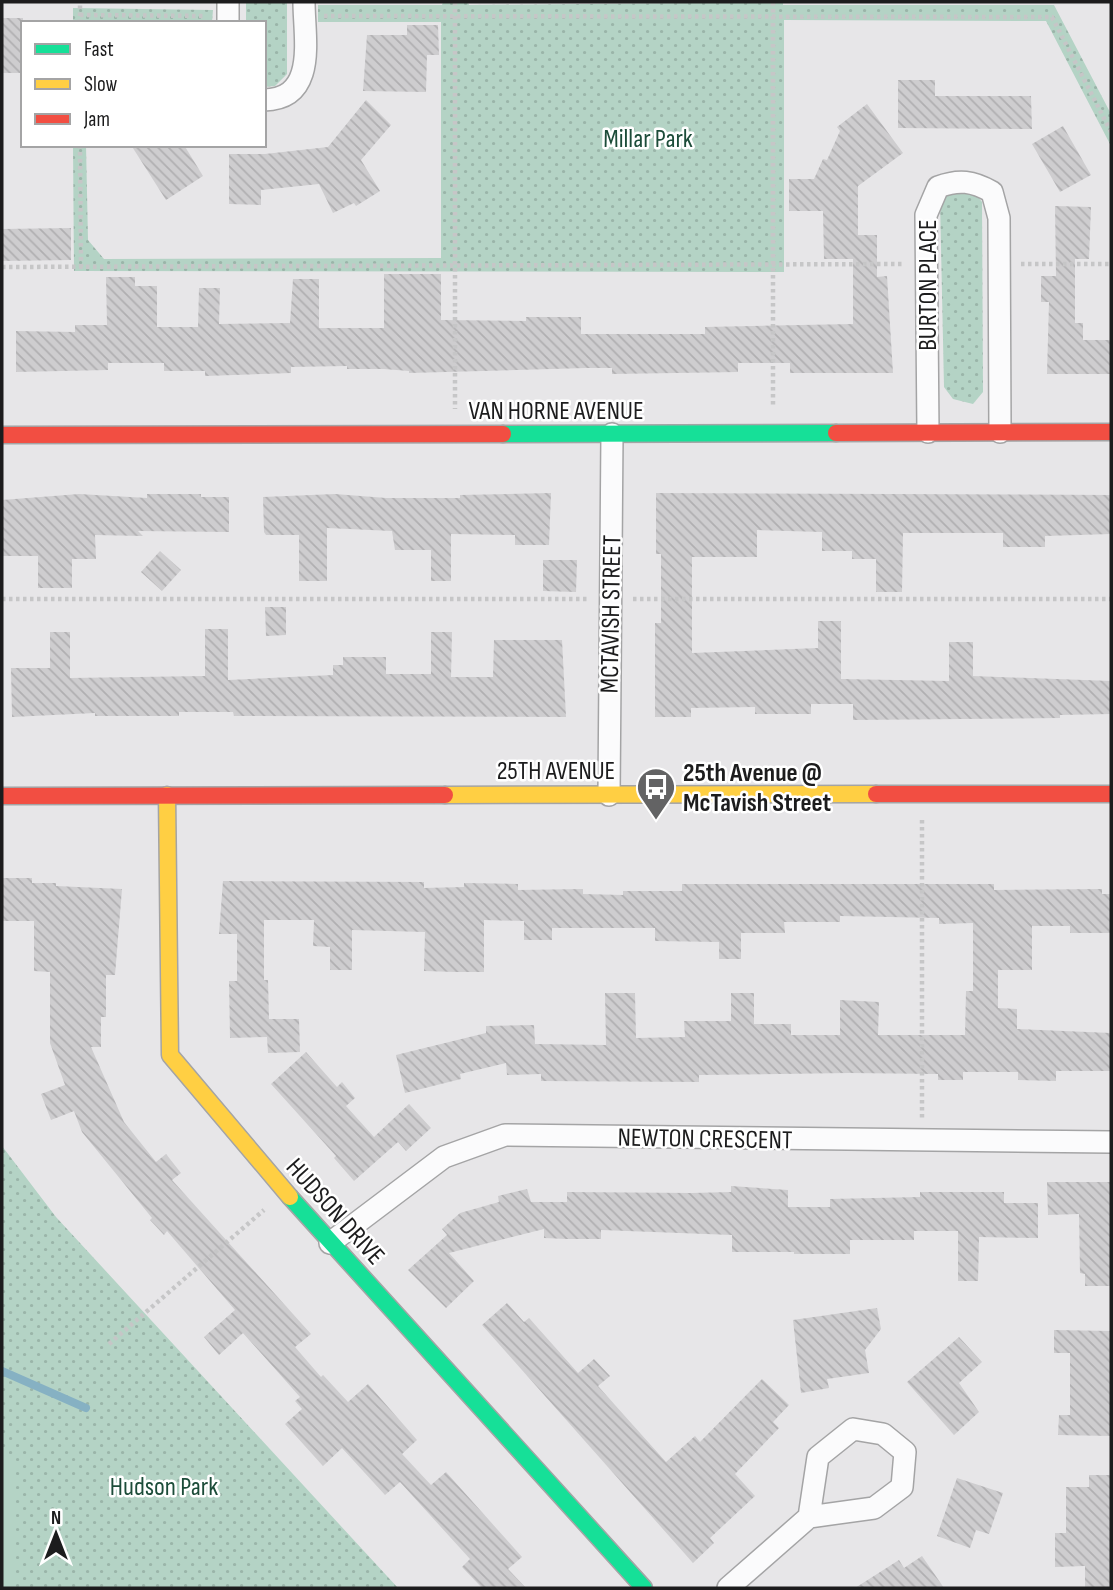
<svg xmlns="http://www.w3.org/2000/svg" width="1113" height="1590" font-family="'Sofia Sans Condensed',sans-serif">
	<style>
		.green { fill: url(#green-dots) }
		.pitch { fill: #b4d3c5 }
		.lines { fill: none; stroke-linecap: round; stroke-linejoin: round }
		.stream { stroke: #86b1c3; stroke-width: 8 }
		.building { fill: url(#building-back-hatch) }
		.street-casing { stroke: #a4a4a5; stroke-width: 24 }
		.fast-casing { stroke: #a4a4a5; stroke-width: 19 }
		.slow-casing { stroke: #a4a4a5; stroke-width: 19 }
		.jam-casing { stroke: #a4a4a5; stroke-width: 19 }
		.path { stroke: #c6c6c7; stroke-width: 4.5; stroke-dasharray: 3.5 3.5; stroke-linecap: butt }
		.street { stroke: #fbfbfc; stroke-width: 21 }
		.fast { stroke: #16e098; stroke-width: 16 }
		.slow { stroke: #ffcf43; stroke-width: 16 }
		.jam { stroke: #f24e42; stroke-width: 16 }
		.labels { text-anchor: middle; stroke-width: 5; stroke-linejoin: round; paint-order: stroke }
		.park-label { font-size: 26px; fill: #1c4c39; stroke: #fff }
		.street-label { font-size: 26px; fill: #1c1c1d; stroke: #fff }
		.poi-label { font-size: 26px; font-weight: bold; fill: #1c1c1d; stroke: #fff; text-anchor: start }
	</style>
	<defs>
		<pattern id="green-dots" width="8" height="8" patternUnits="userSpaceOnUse" patternTransform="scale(1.75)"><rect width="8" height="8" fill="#b4d3c5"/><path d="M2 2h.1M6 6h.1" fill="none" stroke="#9ab5a9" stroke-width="1.8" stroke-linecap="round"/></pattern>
		<pattern id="building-back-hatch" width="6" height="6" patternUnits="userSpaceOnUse" patternTransform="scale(1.75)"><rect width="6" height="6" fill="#cecdcf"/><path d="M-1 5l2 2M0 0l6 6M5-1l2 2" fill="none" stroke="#b0afb1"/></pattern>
	</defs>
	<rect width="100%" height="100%" fill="#e7e6e8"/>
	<!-- green -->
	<g class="green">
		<polygon points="246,2 287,2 287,74 275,86 264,87 264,23 246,23"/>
		<polygon points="443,2 468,2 469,5 783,2 783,5 1054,5 1111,114 1111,146 1046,21 784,20 784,272 74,271 73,145 86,145 88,240 104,259 441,258 441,22 318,22 318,5 442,5"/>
		<polygon points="73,8 213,10 212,22 73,23"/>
		<polygon points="946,192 975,193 982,202 983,392 973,404 953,399 944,387 940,200"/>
		<polygon points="2,1146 56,1217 398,1588 2,1588"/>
	</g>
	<!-- pitch -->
	<rect class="pitch" x="2" y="1454" width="12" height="134"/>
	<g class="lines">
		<!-- stream -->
		<polyline class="stream" points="2,1371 86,1408"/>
	</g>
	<!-- building -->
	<g class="building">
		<rect x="2" y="18" width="21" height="55"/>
		<polygon points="407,25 438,25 439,55 427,55 426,92 363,91 367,35 407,35"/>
		<polygon points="898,80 935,80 935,96 1031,96 1032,129 898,128"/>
		<polygon points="366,100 391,125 361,160 380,191 356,206 354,203 333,213 319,184 261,190 261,205 229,204 229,154 265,154 328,147"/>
		<polygon points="867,104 903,153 858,186 858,235 877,235 877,277 887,276 893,373 790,373 790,363 738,363 738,372 676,373 612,374 612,368 586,368 409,373 409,371 384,369 347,369 347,366 291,367 291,373 205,376 205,371 164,371 164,363 108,363 108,370 16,372 16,331 75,332 75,325 107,325 106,277 135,277 135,286 157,286 157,327 198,327 199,288 220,288 219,324 290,323 293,279 319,279 319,328 384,328 384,274 441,274 441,320 526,321 526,317 581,317 581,334 705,334 705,327 853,324 853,259 824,259 823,211 789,211 789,179 814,179 823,159 827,160 840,131 837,127"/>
		<polygon points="1063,126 1091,175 1060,192 1032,144"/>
		<polygon points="131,145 184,145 203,176 166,200"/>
		<polygon points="1055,206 1091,207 1089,259 1075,259 1075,323 1083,323 1083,340 1111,340 1111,374 1047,374 1049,302 1041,302 1041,276 1056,276"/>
		<polygon points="71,228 71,260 2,261 2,229"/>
		<polygon points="551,493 549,545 515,545 515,535 451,534 451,581 431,581 431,550 395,550 392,531 327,528 327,581 299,581 299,535 266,535 264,532 263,497 335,494 386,498 460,498 460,495"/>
		<polygon points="656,493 1111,495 1111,534 1045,536 1045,547 1003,547 1003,533 903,533 902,592 876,592 876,559 852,559 852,551 822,551 822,532 757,530 757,557 692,557 692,653 818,648 818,621 841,621 841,679 949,681 949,642 973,642 973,676 1111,681 1111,714 1060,715 1060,718 853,720 853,704 811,704 811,714 755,714 755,707 691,708 691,717 655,717 655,623 661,623 661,554 656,554"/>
		<polygon points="79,494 147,498 147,494 201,494 201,497 229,497 229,532 138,531 143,536 95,535 96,559 72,559 72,588 38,588 38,556 2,556 2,500"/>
		<polygon points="160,551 181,570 162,591 141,572"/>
		<polygon points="543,560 577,560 576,592 543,591"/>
		<polygon points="265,607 286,607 286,635 266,636"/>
		<polygon points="205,629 228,629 228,680 333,675 333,665 343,665 343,657 386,657 386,674 431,674 431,632 452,632 451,677 493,677 494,640 562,640 566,717 234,716 233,712 179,712 179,716 95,716 95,713 12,717 11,668 50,668 50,632 70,632 70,678 205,676"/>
		<polygon points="2,878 32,878 32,883 56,883 56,886 122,889 115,975 106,975 106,1017 101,1017 101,1047 91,1047 124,1122 156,1162 166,1154 181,1173 172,1180 311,1334 295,1347 321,1377 323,1375 348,1402 368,1384 417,1440 402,1454 431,1485 446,1472 522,1557 508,1569 526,1588 482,1588 462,1567 470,1559 400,1482 385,1495 342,1448 323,1466 285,1424 302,1409 295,1401 300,1397 243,1333 219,1355 204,1337 235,1310 167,1231 164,1235 150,1220 152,1218 82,1132 74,1111 51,1120 41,1094 65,1085 50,1043 50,972 34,971 34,921 2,921"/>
		<polygon points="223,881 424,882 424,888 464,887 464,883 518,884 518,890 583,889 583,894 623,895 623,891 682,891 682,884 994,884 994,890 1102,889 1102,894 1111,894 1111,933 1070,933 1070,926 1032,926 1032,970 998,970 998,1008 1017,1009 1017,1029 1111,1033 1111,1071 1056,1071 1056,1081 1018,1080 1018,1072 963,1072 963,1080 938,1080 938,1074 849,1073 699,1075 699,1082 541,1081 541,1074 507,1075 506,1063 460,1074 461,1079 405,1093 396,1055 486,1033 486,1026 534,1025 535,1044 606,1045 605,993 635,993 636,1038 685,1037 684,1021 731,1021 731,993 754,993 754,1024 791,1024 791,1035 840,1035 840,1000 879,1002 878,1035 965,1035 966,991 973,991 973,923 939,924 939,918 840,916 840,922 784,922 785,933 741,933 741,959 719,959 719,942 655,941 655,928 552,928 552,940 524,940 524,921 484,920 484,972 455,972 424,971 425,932 352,930 352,970 330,970 330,947 313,946 314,920 264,920 264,980 268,980 269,1019 299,1019 300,1052 268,1053 267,1037 230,1038 229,981 237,981 237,934 219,934"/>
		<polygon points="306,1052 337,1087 342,1082 355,1098 346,1106 374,1137 409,1104 431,1128 406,1151 398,1142 354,1181 334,1158 336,1156 271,1084"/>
		<polygon points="1047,1182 1111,1182 1111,1286 1085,1286 1085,1274 1080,1273 1079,1214 1048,1215"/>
		<polygon points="731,1186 788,1190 788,1207 830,1207 830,1199 920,1197 920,1192 1004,1192 1004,1203 1038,1203 1038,1238 979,1237 978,1281 958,1281 958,1231 914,1231 914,1240 850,1240 850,1254 794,1254 794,1252 732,1252 732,1235 601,1230 601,1239 567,1239 544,1238 544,1229 449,1253 474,1281 446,1308 408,1270 447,1235 442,1229 460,1213 499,1202 498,1196 527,1189 531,1202 567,1202 567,1192 692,1193 731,1192"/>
		<polygon points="507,1303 524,1322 529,1318 578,1373 594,1359 610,1376 598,1386 666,1462 695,1436 700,1442 762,1379 789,1405 773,1422 779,1428 735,1474 755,1496 710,1538 714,1543 693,1563 482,1325"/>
		<polygon points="877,1308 881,1329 865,1350 869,1373 827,1379 829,1388 801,1393 793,1320"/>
		<polygon points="1054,1330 1111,1331 1111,1436 1058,1435 1059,1415 1070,1415 1070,1353 1054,1353"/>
		<polygon points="959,1337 982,1362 959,1383 979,1412 954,1435 907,1382"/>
		<polygon points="1089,1475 1111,1475 1111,1588 1085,1588 1085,1566 1055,1567 1055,1533 1066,1533 1066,1487 1089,1487"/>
		<polygon points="957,1478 1003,1493 989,1534 976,1530 970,1548 937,1536"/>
		<polygon points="922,1556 944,1588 855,1588 899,1560 904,1568"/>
	</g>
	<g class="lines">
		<!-- street casing -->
		<g class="street-casing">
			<g id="street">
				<polyline points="228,2 228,23"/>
				<path d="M264 100C318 99 304 38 304 2"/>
				<path d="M928 432 926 215 938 187C959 179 973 181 992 192L999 218 1000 432"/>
				<polyline points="609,795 612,434"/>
				<polyline points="330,1243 444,1157 505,1135 1111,1142"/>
				<polyline points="728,1588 809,1517 874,1508 902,1487 905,1452 883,1434 853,1429 818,1457 809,1517"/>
			</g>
		</g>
		<!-- fast casing -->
		<g class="fast-casing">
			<g id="fast">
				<polyline points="503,434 836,433"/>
				<polyline points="290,1197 644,1588"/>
			</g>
		</g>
		<!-- slow casing -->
		<g class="slow-casing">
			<g id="slow">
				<polyline points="167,795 170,1055 290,1197"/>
				<polyline points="445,795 876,794"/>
			</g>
		</g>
		<!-- jam casing -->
		<g class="jam-casing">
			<g id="jam">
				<polyline points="836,433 1111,432"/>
				<polyline points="2,435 503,434"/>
				<polyline points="876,794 1111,794"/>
				<polyline points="2,796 445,795"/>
			</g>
		</g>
		<!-- path -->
		<g class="path">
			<polyline points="455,2 455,409"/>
			<polyline points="773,2 773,407"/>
			<polyline points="80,15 206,16"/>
			<polyline points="324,16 1052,17 1111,132"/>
			<polyline points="80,23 80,2"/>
			<polyline points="80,145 81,267"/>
			<polyline points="1021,264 1111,264"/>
			<polyline points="2,267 904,264"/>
			<polyline points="2,599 589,599"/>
			<polyline points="633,599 1111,599"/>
			<polyline points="922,820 922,1119"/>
			<polyline points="109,1344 264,1210"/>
		</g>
		<!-- street -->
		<use href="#street" class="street"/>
		<!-- fast -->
		<use href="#fast" class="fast"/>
		<!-- slow -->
		<use href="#slow" class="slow"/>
		<!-- jam -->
		<use href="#jam" class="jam"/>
	</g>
	<!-- icons -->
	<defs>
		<g id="bus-pin" transform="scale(2.0125)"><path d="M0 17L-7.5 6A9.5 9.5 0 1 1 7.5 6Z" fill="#636364" stroke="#fff"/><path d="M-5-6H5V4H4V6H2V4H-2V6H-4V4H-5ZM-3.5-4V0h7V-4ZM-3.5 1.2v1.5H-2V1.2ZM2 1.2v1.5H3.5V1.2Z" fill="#fff"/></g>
	</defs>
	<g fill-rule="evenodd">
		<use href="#bus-pin" x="656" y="787"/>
	</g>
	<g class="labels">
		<!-- park labels -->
		<g class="park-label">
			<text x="648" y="147">Millar Park</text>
			<text x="164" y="1495">Hudson Park</text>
		</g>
		<!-- street labels -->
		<g class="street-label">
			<text transform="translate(927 285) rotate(-90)" y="9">BURTON PLACE</text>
			<text x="556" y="419">VAN HORNE AVENUE</text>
			<text transform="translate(610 614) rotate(-89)" y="9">MCTAVISH STREET</text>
			<text x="556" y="779">25TH AVENUE</text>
			<text transform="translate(705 1138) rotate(1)" y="9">NEWTON CRESCENT</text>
			<text transform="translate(336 1211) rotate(48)" y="9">HUDSON DRIVE</text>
		</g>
		<!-- poi labels -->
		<g class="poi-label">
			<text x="683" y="781">25th Avenue @<tspan x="683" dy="30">McTavish Street</tspan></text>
		</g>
	</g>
	<!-- border -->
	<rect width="1113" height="1590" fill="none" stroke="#1c1c1d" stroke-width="7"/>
	<!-- legend -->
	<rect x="21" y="21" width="245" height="126" fill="#ffffff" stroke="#a4a4a5" stroke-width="2"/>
	<rect x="35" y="44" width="35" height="10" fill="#16e098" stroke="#a4a4a5" stroke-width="2"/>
	<text x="84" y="56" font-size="21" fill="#1c1c1d">Fast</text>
	<rect x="35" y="79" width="35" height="10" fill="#ffcf43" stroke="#a4a4a5" stroke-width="2"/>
	<text x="84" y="91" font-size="21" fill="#1c1c1d">Slow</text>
	<rect x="35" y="114" width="35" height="10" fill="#f24e42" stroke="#a4a4a5" stroke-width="2"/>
	<text x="84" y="126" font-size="21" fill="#1c1c1d">Jam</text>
	<!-- north arrow -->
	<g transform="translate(56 1534)" stroke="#ffffff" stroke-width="5" paint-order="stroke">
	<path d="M0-5L12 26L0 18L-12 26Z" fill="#1c1c1d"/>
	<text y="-10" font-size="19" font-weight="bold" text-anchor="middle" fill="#1c1c1d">N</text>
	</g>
</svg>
